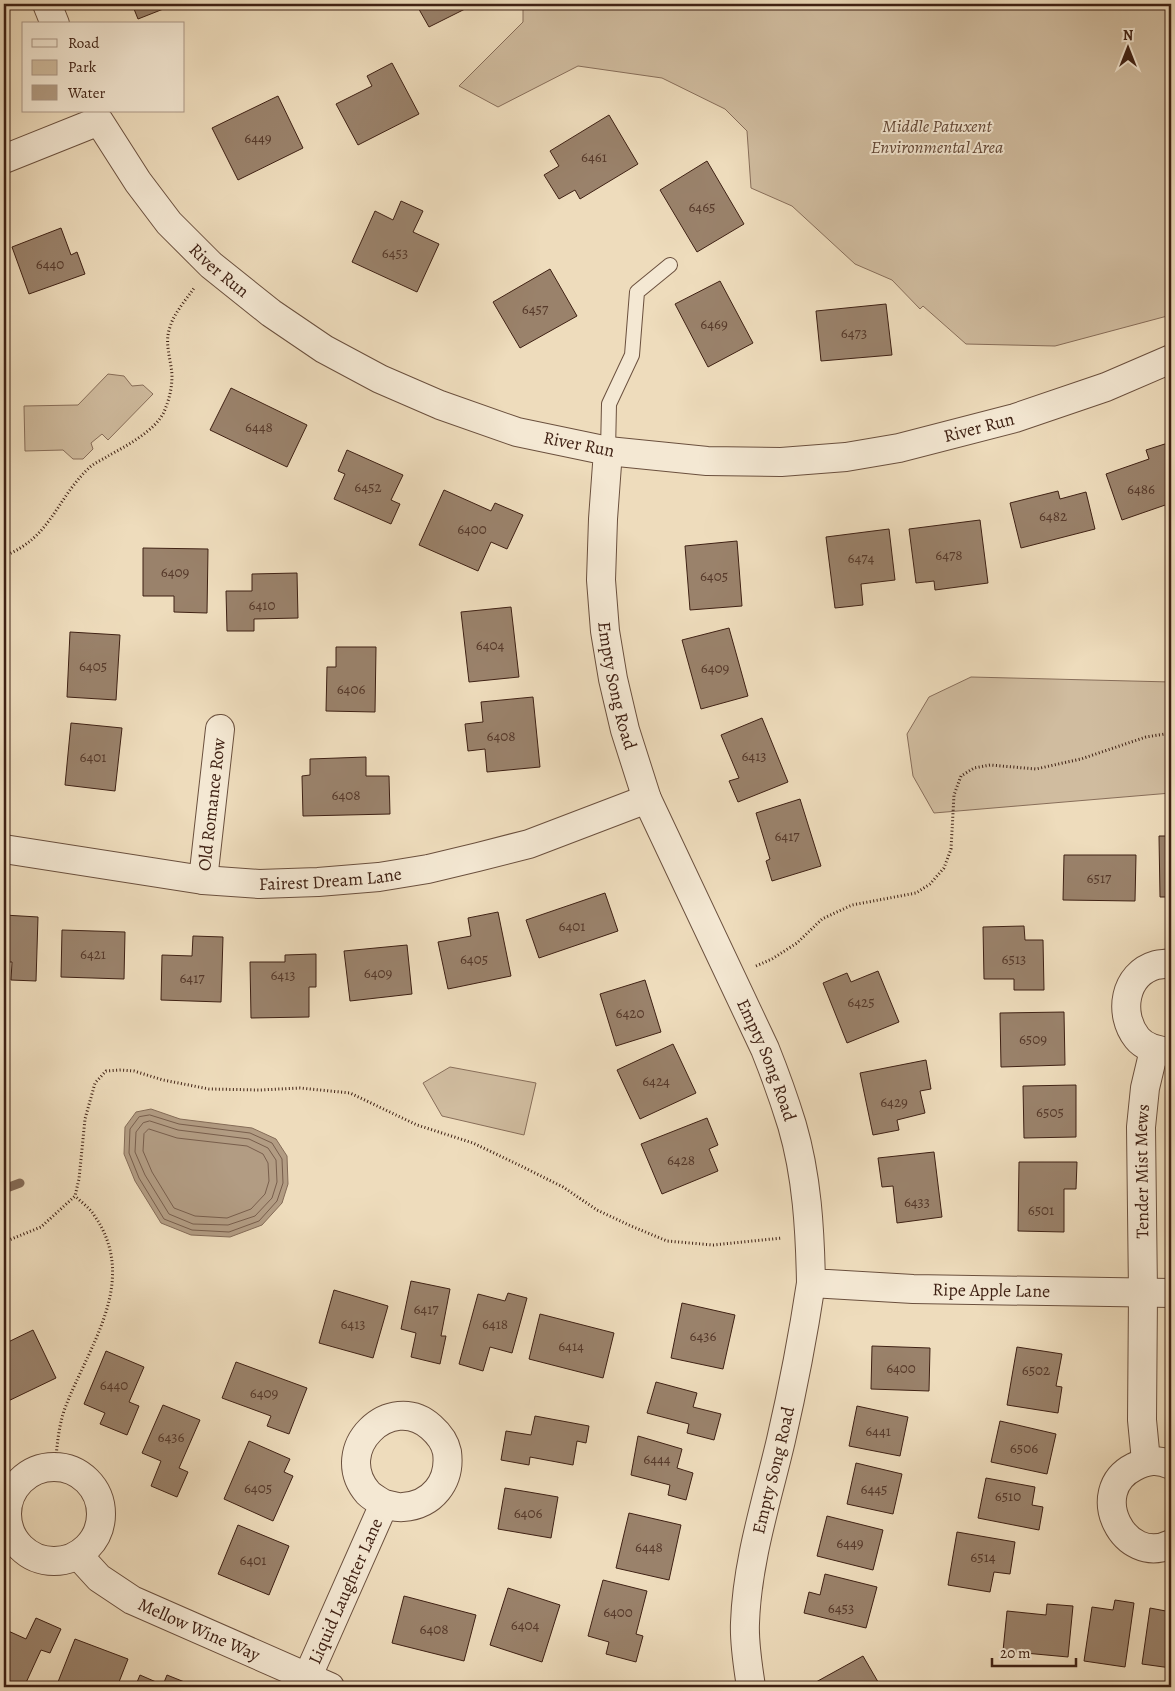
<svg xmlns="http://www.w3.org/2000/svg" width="1175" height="1691" font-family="Alegreya,serif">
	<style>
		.green { fill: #d0bc9f; stroke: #886e5a }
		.water { fill: #b29c83; stroke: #846b57 }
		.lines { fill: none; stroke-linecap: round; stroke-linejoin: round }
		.shore { stroke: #785e4c; stroke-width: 1 }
		.stream { stroke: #846b57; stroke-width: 9 }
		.building { fill: #9a826b; stroke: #3f2114 }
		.service-casing { stroke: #6b503e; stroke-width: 16 }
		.minor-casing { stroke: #6b503e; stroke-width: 30 }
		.tertiary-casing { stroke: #6b503e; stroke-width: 30 }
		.path { stroke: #3f2114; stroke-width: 3; stroke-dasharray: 1 2.5; stroke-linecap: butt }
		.service { stroke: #f4e8d3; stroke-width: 14 }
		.minor { stroke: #f4e8d3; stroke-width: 28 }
		.tertiary { stroke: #f4e8d3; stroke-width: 28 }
		.labels { text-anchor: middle; stroke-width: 4; stroke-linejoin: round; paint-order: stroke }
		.number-label { font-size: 15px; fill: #56392a }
		.park-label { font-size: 18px; font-style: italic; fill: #634837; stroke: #f4e8d3 }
		.street-label { font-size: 18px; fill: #3f2114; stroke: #f4e8d3 }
	</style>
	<rect width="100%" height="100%" fill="#eedcbc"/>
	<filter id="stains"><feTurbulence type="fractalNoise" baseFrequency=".004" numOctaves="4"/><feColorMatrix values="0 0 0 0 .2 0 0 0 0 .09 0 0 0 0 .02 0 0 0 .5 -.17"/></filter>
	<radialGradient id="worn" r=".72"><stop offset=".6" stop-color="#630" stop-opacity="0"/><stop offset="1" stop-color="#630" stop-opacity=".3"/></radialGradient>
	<!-- green -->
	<g class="green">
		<polygon points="523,4 1171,4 1171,315 1055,346 966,344 923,306 920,309 892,280 855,264 792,206 751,188 747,131 725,109 662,78 578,66 498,107 459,86 523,22"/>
		<polygon points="108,374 124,376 132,386 143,385 153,394 108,440 102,434 91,443 93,449 83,459 73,459 63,450 25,451 24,406 78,405"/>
		<polygon points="971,677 1171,682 1171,793 934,813 913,776 907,734 929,697"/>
		<polygon points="450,1067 536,1083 524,1135 442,1116 423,1083"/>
	</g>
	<!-- water -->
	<polygon class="water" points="151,1109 180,1119 252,1128 276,1139 287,1156 288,1184 282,1203 262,1225 230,1237 191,1235 161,1223 135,1181 124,1154 125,1127 136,1112"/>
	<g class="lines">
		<!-- shore -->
		<g class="shore">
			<polygon points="150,1115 179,1124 250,1133 272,1143 282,1159 283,1183 277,1201 259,1221 229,1232 192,1230 164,1219 139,1178 129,1153 130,1129 139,1117"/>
			<polygon points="150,1121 178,1130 249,1139 268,1148 276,1160 277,1182 272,1198 255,1216 228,1225 193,1224 169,1214 145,1175 135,1152 136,1132 143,1123"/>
			<polygon points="149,1129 177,1138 247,1146 263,1154 268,1163 269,1181 265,1194 251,1209 227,1218 195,1216 174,1208 152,1172 143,1151 144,1134"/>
		</g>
		<!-- stream -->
		<polyline class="stream" points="4,1189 20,1183"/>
	</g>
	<!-- building -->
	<g class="building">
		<polygon points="132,4 176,4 138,19"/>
		<polygon points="416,4 468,4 469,7 429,27"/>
		<polygon points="392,63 419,114 358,145 336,104 372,86 367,76"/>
		<polygon points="278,96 303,148 238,180 212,128"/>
		<polygon points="609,115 638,164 580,199 575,190 559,199 544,175 559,166 550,151"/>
		<polygon points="707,161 744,224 697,252 660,190"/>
		<polygon points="401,201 423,211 413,232 439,244 417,292 352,262 375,211 393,220"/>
		<polygon points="61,228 71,255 77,252 85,274 29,294 12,247"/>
		<polygon points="550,269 577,316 520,348 493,302"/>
		<polygon points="720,281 753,343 708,367 675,304"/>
		<polygon points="886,304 892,355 821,361 816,311"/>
		<polygon points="231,388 307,425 287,467 210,430"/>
		<polygon points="1171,442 1171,503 1122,520 1106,474 1149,459 1146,450"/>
		<polygon points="347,450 403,475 391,500 400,504 391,524 334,499 345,474 338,471"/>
		<polygon points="444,490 491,511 495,503 523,515 507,549 491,542 478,571 419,545"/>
		<polygon points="1058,491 1060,499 1086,492 1095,529 1021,548 1010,503"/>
		<polygon points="980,520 988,583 935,590 934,581 916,583 909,529"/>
		<polygon points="889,529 895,580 861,584 863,605 835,608 826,537"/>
		<polygon points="737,541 742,606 690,610 685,546"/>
		<polygon points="143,548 208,549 207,613 174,612 174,596 143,596"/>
		<polygon points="297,573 298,618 254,619 254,631 227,631 226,591 252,591 252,574"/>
		<polygon points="511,607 519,677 469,682 461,612"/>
		<polygon points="729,628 748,696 701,709 682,640"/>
		<polygon points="70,632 120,635 116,700 67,697"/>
		<polygon points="336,647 376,647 375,712 326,711 327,667 336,667"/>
		<polygon points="533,697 540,767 487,772 485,749 468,751 465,724 483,722 481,702"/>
		<polygon points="762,718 788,782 738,802 729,781 739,778 721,735"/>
		<polygon points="71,723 122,728 115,791 65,785"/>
		<polygon points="366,757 366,776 389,776 390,814 303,816 302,776 310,775 310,759"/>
		<polygon points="800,799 821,866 772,881 766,861 770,859 756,813"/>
		<polygon points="1159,836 1171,836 1171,897 1160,897"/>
		<polygon points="1064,855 1136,855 1135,901 1063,900"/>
		<polygon points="605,893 618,931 539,958 526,920"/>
		<polygon points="498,912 511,976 448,989 438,942 471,936 468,918"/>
		<polygon points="4,915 38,917 36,981 11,980 12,962 4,962"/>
		<polygon points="1024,926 1025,940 1043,940 1044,990 1014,990 1014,979 984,979 983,927"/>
		<polygon points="62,930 125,932 124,979 61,977"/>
		<polygon points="193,936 223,937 221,1002 161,1000 162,955 192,956"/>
		<polygon points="407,945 412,994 350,1001 344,951"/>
		<polygon points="316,954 316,987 309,987 309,1017 251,1018 250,962 285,962 285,955"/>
		<polygon points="878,971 899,1022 847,1043 823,983 847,973 851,982"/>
		<polygon points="645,980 661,1032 616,1046 600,994"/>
		<polygon points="1064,1012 1065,1065 1001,1067 1000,1013"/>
		<polygon points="673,1044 696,1093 640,1119 617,1070"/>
		<polygon points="926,1060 931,1089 920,1091 925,1113 897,1120 899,1130 873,1135 860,1073"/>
		<polygon points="1076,1085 1076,1137 1024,1138 1023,1086"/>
		<polygon points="707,1118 718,1145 709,1149 718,1171 662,1194 641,1144"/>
		<polygon points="934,1152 942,1217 897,1223 893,1186 882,1187 878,1158"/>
		<polygon points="1019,1162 1077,1162 1076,1189 1064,1189 1064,1232 1018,1231"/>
		<polygon points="411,1281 450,1289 441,1336 446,1336 440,1364 411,1357 416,1333 401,1329"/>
		<polygon points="334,1290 388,1306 373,1358 319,1343"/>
		<polygon points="508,1293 527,1298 512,1353 490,1347 483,1371 459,1364 478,1294 505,1301"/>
		<polygon points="682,1303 735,1315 723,1369 671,1358"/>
		<polygon points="540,1314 614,1333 603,1378 529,1359"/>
		<polygon points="33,1330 56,1378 4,1403 4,1344"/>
		<polygon points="872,1346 930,1348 929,1391 871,1389"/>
		<polygon points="1017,1347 1062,1354 1056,1386 1062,1387 1058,1413 1007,1405"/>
		<polygon points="106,1351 144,1367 129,1402 139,1406 127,1435 100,1424 105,1413 84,1404"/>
		<polygon points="236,1362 307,1388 289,1434 267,1426 271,1416 222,1398"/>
		<polygon points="656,1382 697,1393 693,1407 721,1414 714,1440 687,1433 689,1424 647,1413"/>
		<polygon points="163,1405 200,1420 179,1468 188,1472 177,1497 151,1486 161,1461 142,1453"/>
		<polygon points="857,1406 908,1417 900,1456 849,1446"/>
		<polygon points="535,1416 589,1426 586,1443 577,1441 573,1465 530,1457 529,1465 501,1460 506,1431 531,1435"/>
		<polygon points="1000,1421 1056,1434 1047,1474 991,1462"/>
		<polygon points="638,1436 682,1449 677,1468 693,1473 686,1500 668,1495 670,1485 631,1475"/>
		<polygon points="249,1441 290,1459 284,1472 293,1476 273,1521 224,1499"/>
		<polygon points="856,1463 902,1474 893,1514 847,1504"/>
		<polygon points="986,1478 1035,1487 1032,1505 1043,1507 1039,1530 978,1518"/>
		<polygon points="505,1488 558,1497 551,1538 498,1529"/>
		<polygon points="629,1513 681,1525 669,1580 616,1568"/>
		<polygon points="827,1516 883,1530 873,1570 817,1556"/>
		<polygon points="238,1525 289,1546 269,1595 218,1574"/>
		<polygon points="957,1532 1015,1542 1010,1574 994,1572 990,1592 948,1585"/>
		<polygon points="825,1574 877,1587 866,1628 804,1613 809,1592 820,1595"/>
		<polygon points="603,1580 647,1591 636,1634 643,1636 636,1662 606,1654 609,1642 588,1636"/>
		<polygon points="508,1588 560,1605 542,1662 490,1645"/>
		<polygon points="404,1596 476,1615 464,1661 392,1643"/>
		<polygon points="1115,1600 1134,1603 1125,1667 1084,1661 1092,1607 1113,1610"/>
		<polygon points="1047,1604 1073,1606 1068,1657 1003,1651 1007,1611 1046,1615"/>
		<polygon points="1150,1608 1171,1612 1171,1668 1142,1664"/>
		<polygon points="36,1618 61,1629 50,1653 41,1650 24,1687 12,1687 4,1684 4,1636 6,1630 26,1639"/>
		<polygon points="75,1639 128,1659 117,1687 56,1687"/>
		<polygon points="863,1656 881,1687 819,1687 816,1682"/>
		<polygon points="140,1675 163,1685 167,1675 192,1685 191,1687 135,1687"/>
	</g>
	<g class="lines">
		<!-- service casing -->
		<g class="service-casing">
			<polyline id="service" points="608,451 609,404 632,355 637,292 670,265"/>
		</g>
		<!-- minor casing -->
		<g class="minor-casing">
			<g id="minor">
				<polyline points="47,4 55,24"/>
				<path id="s1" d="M608 451 707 461 781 462 846 457 899 448 1015 418 1106 387 1171 359"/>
				<path id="s2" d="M4 849 203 880 259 884 318 882 379 877 428 869 478 857 529 844 647 799"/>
				<path id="s3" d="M203 880 220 729"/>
				<path d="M1171 963C1166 964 1161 964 1156 965 1124 974 1118 1014 1137 1038 1145 1048 1159 1051 1171 1052"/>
				<path id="s4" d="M1146 1461 1142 1420 1143 1293 1141 1127 1145 1088 1154 1050"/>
				<path d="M1171 1465C1158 1459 1147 1460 1134 1467 1086 1491 1124 1567 1171 1544"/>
				<circle cx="54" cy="1514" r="47"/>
				<path id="s5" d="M78 1555 99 1578 132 1600 330 1687"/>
				<path id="s6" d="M307 1678 384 1504C390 1505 397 1508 403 1507 432 1505 451 1482 447 1452 445 1442 439 1434 431 1427 391 1391 330 1449 368 1493 372 1497 379 1501 384 1504"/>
				<path id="s7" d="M751 1687C748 1666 744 1644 745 1623 747 1561 767 1500 781 1440 793 1388 803 1336 811 1283"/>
			</g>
		</g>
		<!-- tertiary casing -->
		<g class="tertiary-casing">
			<g id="tertiary">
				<path id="s8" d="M4 159 99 121 138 182 169 223 211 265 271 313 324 349 380 379 440 405 517 432 608 451 603 519 601 580 605 631 613 679 625 730 647 799 765 1049C775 1074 784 1099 792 1125 807 1176 810 1230 811 1283L913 1289 1171 1293"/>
			</g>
		</g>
		<!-- path -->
		<g class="path">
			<path d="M4 556C51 538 56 499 89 468 94 463 102 460 108 456 126 446 155 431 164 412 169 400 172 389 172 375 171 359 164 343 170 327 174 313 186 300 194 288"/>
			<polyline points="756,966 772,959 797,943 822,919 852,905 916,893 930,884 944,868 951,849 954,795 961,776 974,768 990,765 1036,769 1081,759 1146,737 1171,733"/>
			<polyline points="4,1242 41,1227 75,1196 79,1179 85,1119 95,1083 106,1071 121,1070 134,1071 163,1080 209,1089 260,1090 300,1088 350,1093 417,1125 473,1143 521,1166 563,1187 597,1210 631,1226 667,1241 713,1245 782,1238"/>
			<path d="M55 1468C57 1447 58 1428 65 1408 89 1345 140 1281 94 1215 90 1208 81 1202 75 1196"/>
		</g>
		<!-- service -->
		<use href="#service" class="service"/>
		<!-- minor -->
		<use href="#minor" class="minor"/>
		<!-- tertiary -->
		<use href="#tertiary" class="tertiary"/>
	</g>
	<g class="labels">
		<!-- number labels -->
		<g class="number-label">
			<text x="258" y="143">6449</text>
			<text x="594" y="162">6461</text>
			<text x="702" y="212">6465</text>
			<text x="395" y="258">6453</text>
			<text x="50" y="269">6440</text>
			<text x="535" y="314">6457</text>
			<text x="714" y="329">6469</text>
			<text x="854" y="338">6473</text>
			<text x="259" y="432">6448</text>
			<text x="368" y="492">6452</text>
			<text x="1141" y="494">6486</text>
			<text x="1053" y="521">6482</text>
			<text x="472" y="534">6400</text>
			<text x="949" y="560">6478</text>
			<text x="861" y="563">6474</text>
			<text x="175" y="577">6409</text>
			<text x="714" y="581">6405</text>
			<text x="262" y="610">6410</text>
			<text x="490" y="650">6404</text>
			<text x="93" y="671">6405</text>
			<text x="715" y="673">6409</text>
			<text x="351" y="694">6406</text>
			<text x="501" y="741">6408</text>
			<text x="754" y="761">6413</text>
			<text x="93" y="762">6401</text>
			<text x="346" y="800">6408</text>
			<text x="787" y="841">6417</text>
			<text x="1099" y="883">6517</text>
			<text x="572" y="931">6401</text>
			<text x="93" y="959">6421</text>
			<text x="474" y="964">6405</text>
			<text x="1014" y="964">6513</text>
			<text x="378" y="978">6409</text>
			<text x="283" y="980">6413</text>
			<text x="192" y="983">6417</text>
			<text x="861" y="1007">6425</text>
			<text x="630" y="1018">6420</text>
			<text x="1033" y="1044">6509</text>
			<text x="656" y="1086">6424</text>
			<text x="894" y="1107">6429</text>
			<text x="1050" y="1117">6505</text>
			<text x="681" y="1165">6428</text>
			<text x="917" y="1207">6433</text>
			<text x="1041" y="1215">6501</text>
			<text x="426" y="1314">6417</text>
			<text x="353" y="1329">6413</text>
			<text x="495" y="1329">6418</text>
			<text x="703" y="1341">6436</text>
			<text x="571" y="1351">6414</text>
			<text x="901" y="1373">6400</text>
			<text x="1036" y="1375">6502</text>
			<text x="114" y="1390">6440</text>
			<text x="264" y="1398">6409</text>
			<text x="878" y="1436">6441</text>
			<text x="171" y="1442">6436</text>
			<text x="1024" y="1453">6506</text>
			<text x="657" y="1464">6444</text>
			<text x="258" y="1493">6405</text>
			<text x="874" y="1494">6445</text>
			<text x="1008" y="1501">6510</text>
			<text x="528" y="1518">6406</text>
			<text x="850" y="1548">6449</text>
			<text x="649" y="1552">6448</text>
			<text x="983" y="1562">6514</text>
			<text x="253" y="1565">6401</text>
			<text x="841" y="1613">6453</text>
			<text x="618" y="1617">6400</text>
			<text x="525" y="1630">6404</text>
			<text x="434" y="1634">6408</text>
		</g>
		<!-- park labels -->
		<g class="park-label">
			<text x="937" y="132">Middle Patuxent<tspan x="937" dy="21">Environmental Area</tspan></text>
		</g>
		<!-- street labels -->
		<g class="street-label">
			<text dy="6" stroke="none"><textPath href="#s8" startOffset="295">River Run</textPath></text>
			<text dy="6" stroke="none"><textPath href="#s1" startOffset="375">River Run</textPath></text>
			<text transform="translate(579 444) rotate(11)" y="6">River Run</text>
			<text dy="6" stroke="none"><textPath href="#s8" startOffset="966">Empty Song Road</textPath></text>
			<text dy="6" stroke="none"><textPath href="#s3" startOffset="76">Old Romance Row</textPath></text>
			<text dy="6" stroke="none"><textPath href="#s2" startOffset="329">Fairest Dream Lane</textPath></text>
			<text dy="6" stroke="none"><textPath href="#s8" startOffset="1371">Empty Song Road</textPath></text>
			<text dy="6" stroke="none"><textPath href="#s4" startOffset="290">Tender Mist Mews</textPath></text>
			<text dy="6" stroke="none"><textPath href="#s8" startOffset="1781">Ripe Apple Lane</textPath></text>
			<text dy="6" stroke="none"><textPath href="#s7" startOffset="220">Empty Song Road</textPath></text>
			<text dy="6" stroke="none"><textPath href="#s6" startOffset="95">Liquid Laughter Lane</textPath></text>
			<text dy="6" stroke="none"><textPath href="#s5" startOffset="144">Mellow Wine Way</textPath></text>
		</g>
	</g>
	<!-- margin -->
	<rect width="1175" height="1691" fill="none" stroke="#eedcbc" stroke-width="20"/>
	<rect x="5" y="5" width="1165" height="1681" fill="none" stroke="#3f2114" stroke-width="2.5"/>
	<rect x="10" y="10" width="1155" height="1671" fill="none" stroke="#3f2114"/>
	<!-- legend -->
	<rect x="22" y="22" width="162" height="90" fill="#f4e8d3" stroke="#ac9887"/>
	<rect x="32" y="39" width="25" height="8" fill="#f4e8d3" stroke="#ac9887"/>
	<text x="68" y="48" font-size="15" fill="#3f2114">Road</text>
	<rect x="32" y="60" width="25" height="15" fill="#d0bc9f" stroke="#ac9887"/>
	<text x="68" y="72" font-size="15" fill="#3f2114">Park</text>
	<rect x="32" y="85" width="25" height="15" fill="#b29c83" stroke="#ac9887"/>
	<text x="68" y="98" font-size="15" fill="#3f2114">Water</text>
	<!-- north arrow -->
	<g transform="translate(1128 48)" stroke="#f4e8d3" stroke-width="4" paint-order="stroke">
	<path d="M0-4L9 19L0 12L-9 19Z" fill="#3f2114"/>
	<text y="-8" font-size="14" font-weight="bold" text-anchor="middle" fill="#3f2114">N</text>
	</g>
	<!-- scale -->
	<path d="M992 1658v8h84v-8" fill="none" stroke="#3f2114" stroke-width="2.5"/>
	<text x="1000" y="1658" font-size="15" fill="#3f2114" stroke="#f4e8d3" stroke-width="4" paint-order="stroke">20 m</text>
	<rect width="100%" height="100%" filter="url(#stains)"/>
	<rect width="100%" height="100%" fill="url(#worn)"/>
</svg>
